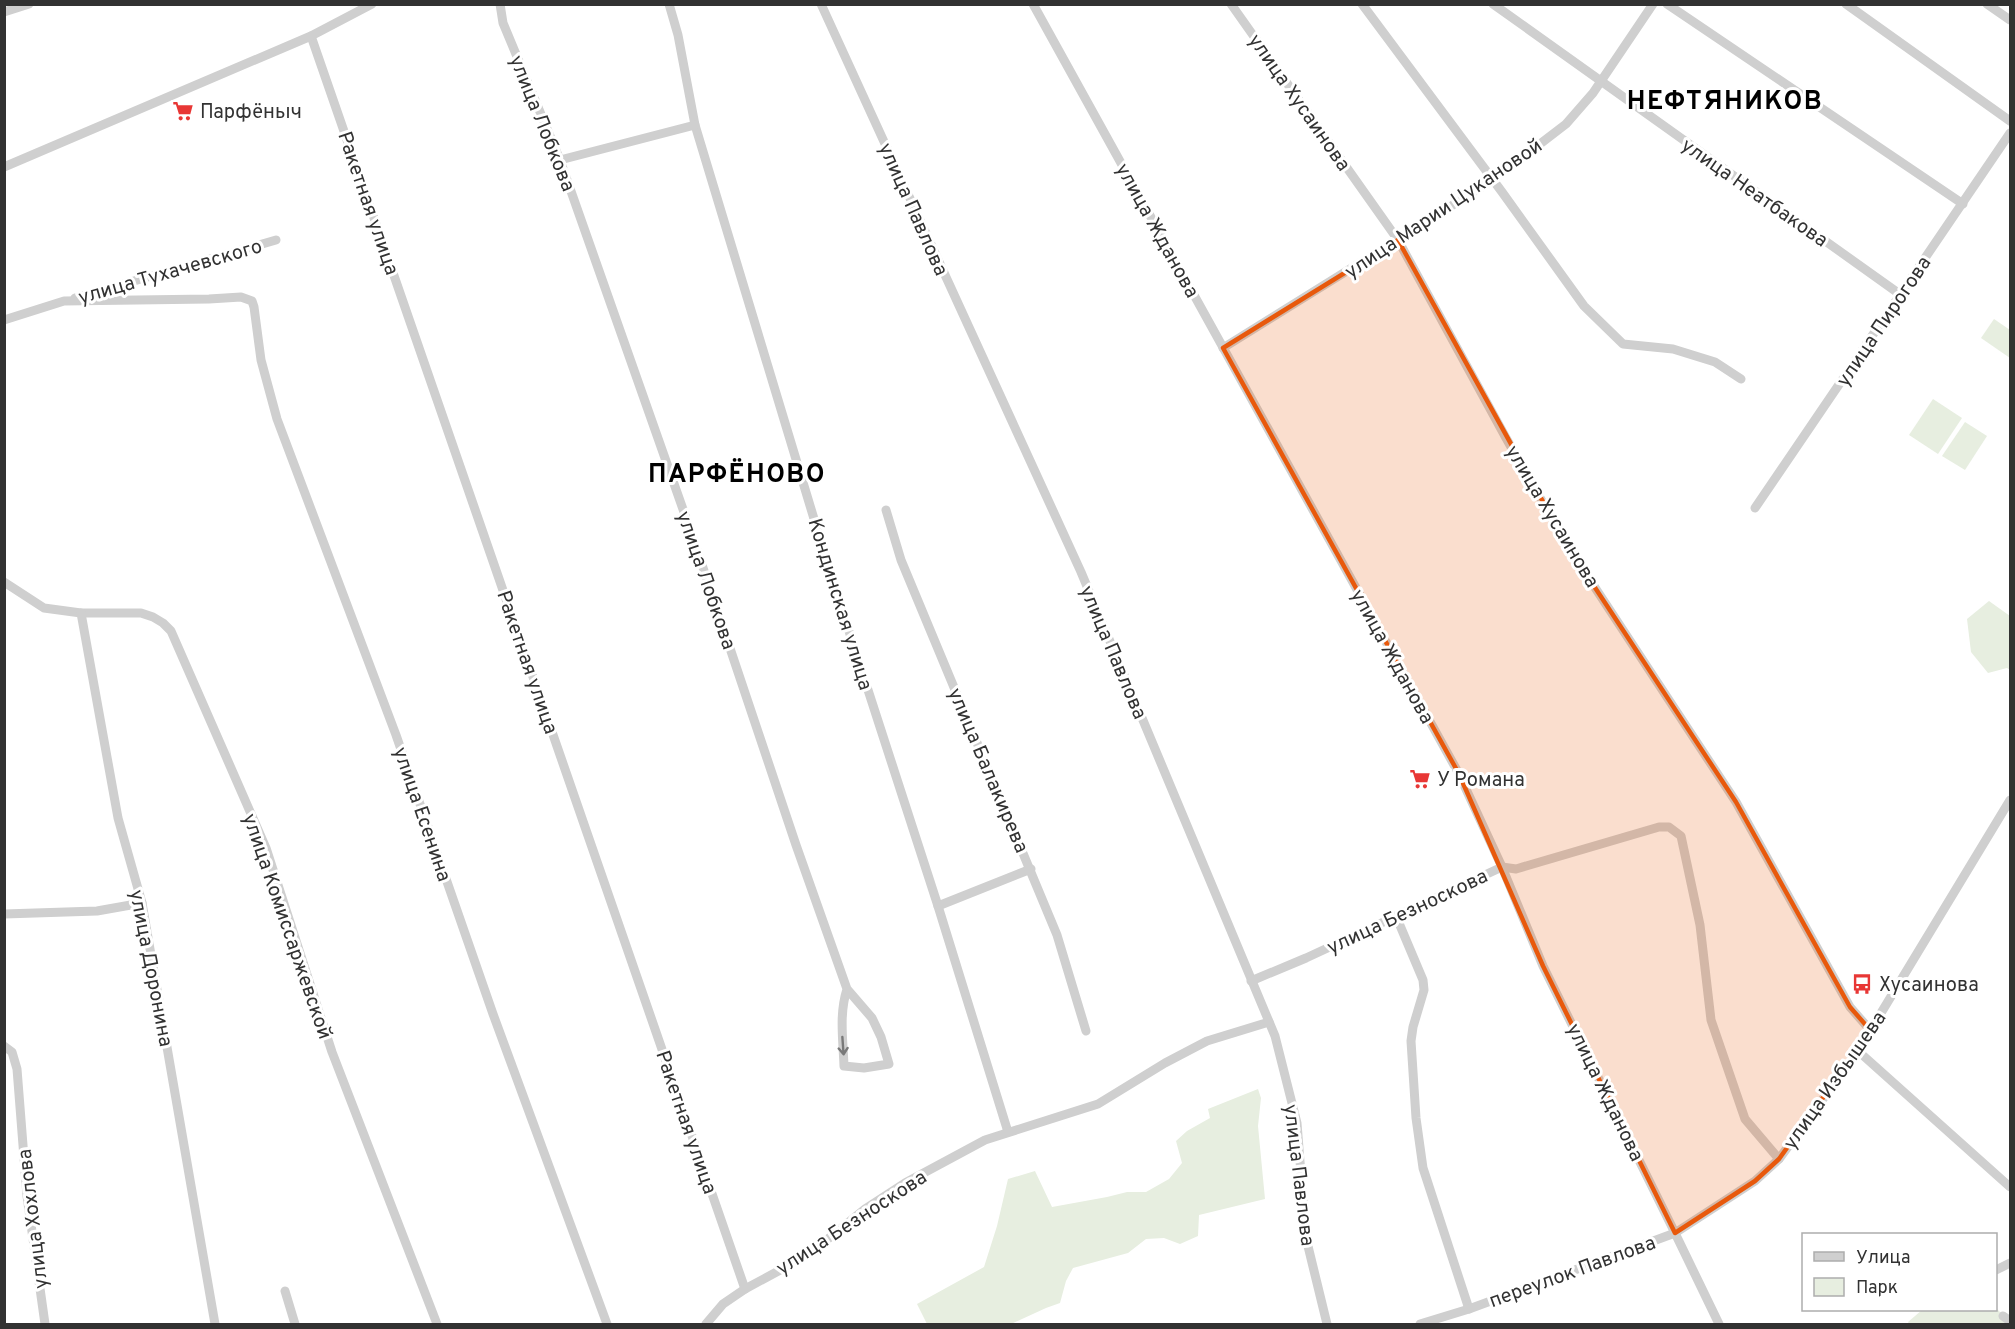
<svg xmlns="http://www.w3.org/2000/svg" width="2015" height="1329" font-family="Overpass,sans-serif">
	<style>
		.green { fill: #e7eee0 }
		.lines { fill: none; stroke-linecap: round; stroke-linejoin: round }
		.minor { stroke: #cfcfcf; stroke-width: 9 }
		.oneway { stroke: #797979 }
		.marked { fill: #e8590c; fill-opacity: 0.2; stroke: #e8590c; stroke-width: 4.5; stroke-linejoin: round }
		.labels { text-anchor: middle; stroke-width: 6; stroke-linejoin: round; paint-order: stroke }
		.street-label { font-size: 20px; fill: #323232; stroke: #fff }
		.poi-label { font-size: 20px; fill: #323232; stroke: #fff; text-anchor: start }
		.district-label { font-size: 26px; font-weight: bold; letter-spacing: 1.5px; fill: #000; stroke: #fff }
	</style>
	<rect width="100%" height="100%" fill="#fff"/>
	<!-- green -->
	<g class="green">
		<polygon points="1994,319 2010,330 2010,358 1981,338"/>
		<polygon points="1933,399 1962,418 1938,454 1909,435"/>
		<polygon points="1965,422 1987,436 1965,470 1942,456"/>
		<polygon points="1989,601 2010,616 2010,670 2007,668 1988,673 1971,652 1967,619"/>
		<polygon points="1258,1089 1261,1098 1258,1126 1265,1199 1199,1215 1198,1236 1180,1244 1164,1238 1146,1239 1128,1253 1073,1268 1066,1281 1060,1303 1046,1308 1011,1324 927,1324 917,1304 984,1267 997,1226 1008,1179 1035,1171 1052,1207 1107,1197 1127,1192 1146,1192 1169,1179 1182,1163 1176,1141 1187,1131 1210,1118 1208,1109"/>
		<polygon points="1996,1308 2010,1322 2010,1324 1909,1324 1908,1322 1922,1310 1996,1310"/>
	</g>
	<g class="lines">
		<!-- minor -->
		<g class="minor">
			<path d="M500 4 503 23 560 160 691 532 796 845 847 989 872 1018 881 1037 889 1064 864 1068 844 1066C843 1039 839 1014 847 989"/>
			<polyline points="669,4 678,35 695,125 834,585 938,906 1008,1132"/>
			<polyline points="821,4 1081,572 1275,1036 1297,1123 1306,1238 1327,1324"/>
			<polyline points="1033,4 1459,774 1502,867 1543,966 1675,1233 1719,1324"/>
			<polyline points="1231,4 1398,240 1506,438 1567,545 1736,802 1850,1007 1871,1031"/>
			<polyline points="1362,4 1502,192 1584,306 1623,344 1673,349 1715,362 1741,379"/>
			<polyline points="1493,4 1901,295"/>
			<polyline points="1667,4 1963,204"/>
			<polyline points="1846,4 2010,121"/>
			<polyline points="1987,4 2010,20"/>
			<polyline points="4,12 29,4"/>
			<polyline points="311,36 745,1289"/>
			<polyline points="560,160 695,125"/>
			<polyline points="4,167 311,36 372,4"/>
			<polyline points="75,298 276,240"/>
			<polyline points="4,320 64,301 209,299 241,297 252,301 254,307 261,360 277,419 396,735 493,1014 607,1324"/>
			<polyline points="1223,348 1493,180 1566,124 1593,93 1653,4"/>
			<polyline points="1755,508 2010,133"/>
			<polyline points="886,510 901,560 1057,935 1086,1031"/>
			<polyline points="4,582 44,608 81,613 141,613 153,617 163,623 171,631 266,848 332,1052 437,1324"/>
			<polyline points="81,613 118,818 142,903 215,1324"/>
			<polyline points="938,906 1031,869"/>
			<polyline points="4,914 97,911 142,903"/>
			<polyline points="1396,916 1423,980 1424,990 1413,1027 1411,1041 1416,1118 1423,1168 1469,1309"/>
			<polyline points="1251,981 1306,958 1502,867 1516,869 1659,827 1669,827 1681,836 1700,925 1711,1020 1745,1119 1779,1159"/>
			<polyline points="4,1046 12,1052 17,1069 27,1196 45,1324"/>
			<polyline points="1858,1051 2010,1187"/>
			<polyline points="1996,1270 2010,1263"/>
			<polyline points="285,1291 295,1324"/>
			<polyline points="2003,1316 2010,1321"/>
			<polyline points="706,1324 723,1304 745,1289 808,1255 865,1209 905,1183 985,1140 1098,1104 1165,1063 1207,1041 1269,1022"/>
			<polyline points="1420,1324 1469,1309 1675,1233 1755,1181 1779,1159 1858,1051 2010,800"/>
		</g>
	</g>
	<!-- one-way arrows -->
	<defs><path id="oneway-shaft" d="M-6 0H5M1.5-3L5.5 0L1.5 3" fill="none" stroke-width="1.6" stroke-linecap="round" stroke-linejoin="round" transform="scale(1.5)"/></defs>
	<use class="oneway" href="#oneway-shaft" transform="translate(843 1046) rotate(86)"/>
	<!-- marked area -->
	<path class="marked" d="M1398 240 1567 545 1736 802 1850 1007 1871 1031 1779 1159 1755 1181 1675 1233 1543 966 1459 774 1223 348Z"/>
	<!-- icons -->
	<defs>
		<g id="supermarket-bare" transform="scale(1.62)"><path d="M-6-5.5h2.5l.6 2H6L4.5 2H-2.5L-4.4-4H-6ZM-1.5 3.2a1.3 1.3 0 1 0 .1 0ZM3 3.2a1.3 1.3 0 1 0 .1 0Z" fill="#e83735" stroke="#fff" stroke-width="2.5" paint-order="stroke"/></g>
		<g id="bus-bare" transform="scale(1.62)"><path d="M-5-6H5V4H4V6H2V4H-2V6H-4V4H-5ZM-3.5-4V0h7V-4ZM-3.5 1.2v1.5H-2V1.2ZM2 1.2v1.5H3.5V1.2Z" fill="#e83735" stroke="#fff" stroke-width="2.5" paint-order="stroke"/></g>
	</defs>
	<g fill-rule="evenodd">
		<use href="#supermarket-bare" x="183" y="111"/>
		<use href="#supermarket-bare" x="1420" y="779"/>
		<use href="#bus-bare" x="1862" y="984"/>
	</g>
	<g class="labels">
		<!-- street labels -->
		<g class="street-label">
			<text transform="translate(1300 102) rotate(55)" y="7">улица Хусаинова</text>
			<text transform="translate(543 123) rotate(68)" y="7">улица Лобкова</text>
			<text transform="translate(1755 192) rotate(35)" y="7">улица Неатбакова</text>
			<text transform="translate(369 203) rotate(71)" y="7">Ракетная улица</text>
			<text transform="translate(1443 208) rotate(-34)" y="7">улица Марии Цукановой</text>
			<text transform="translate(914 209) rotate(66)" y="7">улица Павлова</text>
			<text transform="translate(1158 230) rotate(61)" y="7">улица Жданова</text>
			<text transform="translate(170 271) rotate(-16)" y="7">улица Тухачевского</text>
			<text transform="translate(1883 321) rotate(-56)" y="7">улица Пирогова</text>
			<text transform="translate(1553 516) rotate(59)" y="7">улица Хусаинова</text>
			<text transform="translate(707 580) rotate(71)" y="7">улица Лобкова</text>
			<text transform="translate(841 604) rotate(73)" y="7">Кондинская улица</text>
			<text transform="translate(1114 652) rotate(67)" y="7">улица Павлова</text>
			<text transform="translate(1393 656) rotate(61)" y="7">улица Жданова</text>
			<text transform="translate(528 662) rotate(71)" y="7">Ракетная улица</text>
			<text transform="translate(989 770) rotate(67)" y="7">улица Балакирева</text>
			<text transform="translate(423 814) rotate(71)" y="7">улица Есенина</text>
			<text transform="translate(1407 911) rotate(-25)" y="7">улица Безноскова</text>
			<text transform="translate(288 926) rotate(71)" y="7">улица Комиссаржевской</text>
			<text transform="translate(152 968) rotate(79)" y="7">улица Доронина</text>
			<text transform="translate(1834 1080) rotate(-55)" y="7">улица Избышева</text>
			<text transform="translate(1606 1092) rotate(64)" y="7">улица Жданова</text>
			<text transform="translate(687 1122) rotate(71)" y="7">Ракетная улица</text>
			<text transform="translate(1300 1175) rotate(83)" y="7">улица Павлова</text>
			<text transform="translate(32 1219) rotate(-97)" y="7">улица Хохлова</text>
			<text transform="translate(851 1222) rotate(-33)" y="7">улица Безноскова</text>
			<text transform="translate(1572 1271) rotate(-20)" y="7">переулок Павлова</text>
		</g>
		<!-- poi labels -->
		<g class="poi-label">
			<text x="200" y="118">Парфёныч</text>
			<text x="1437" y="786">У Романа</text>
			<text x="1879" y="991">Хусаинова</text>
		</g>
		<!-- district labels -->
		<g class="district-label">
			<text x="1725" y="109">НЕФТЯНИКОВ</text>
			<text x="737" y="482">ПАРФЁНОВО</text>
		</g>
	</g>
	<!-- border -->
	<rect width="2015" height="1329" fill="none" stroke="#323232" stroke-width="12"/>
	<!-- legend -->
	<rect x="1802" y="1233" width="195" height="78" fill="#ffffff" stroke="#adadad" stroke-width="1.5"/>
	<rect x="1814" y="1252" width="30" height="9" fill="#cfcfcf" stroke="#adadad" stroke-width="1.5"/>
	<text x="1856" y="1263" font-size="18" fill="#323232">Улица</text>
	<rect x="1814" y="1278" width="30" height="18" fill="#e7eee0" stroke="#adadad" stroke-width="1.5"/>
	<text x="1856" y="1293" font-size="18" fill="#323232">Парк</text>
</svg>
